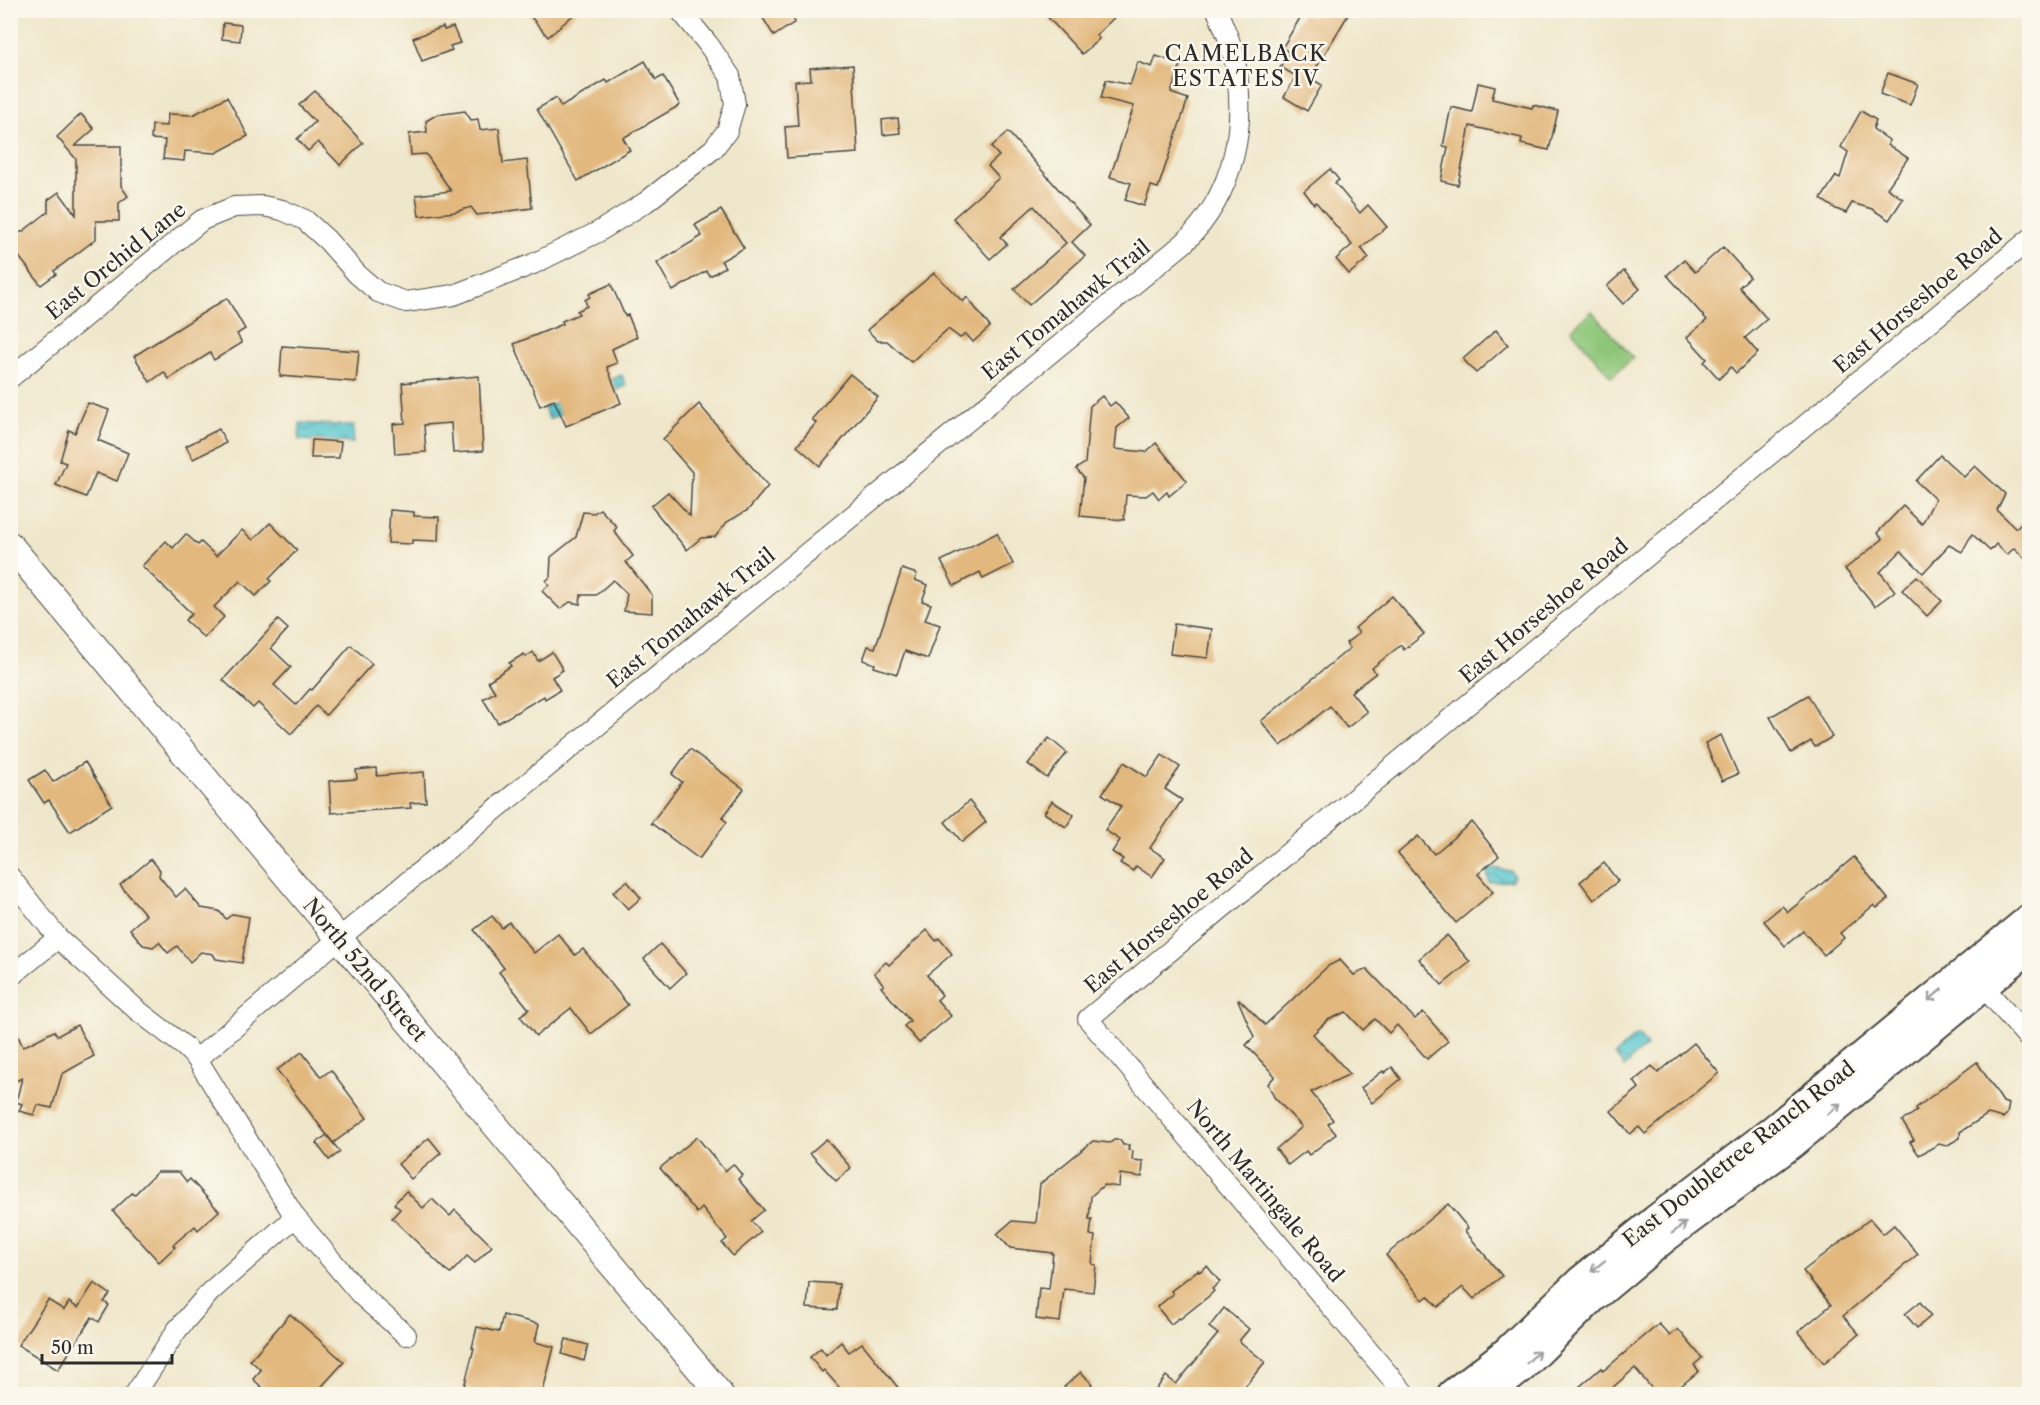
<svg xmlns="http://www.w3.org/2000/svg" width="2040" height="1405" font-family="'Libre Caslon Text',serif">
	<style>
		.green { fill: #8ec679; stroke: #5c7852; stroke-width: 1.5 }
		.water { fill: url(#water-waves); stroke: #437a7e; stroke-width: 1.5 }
		.building { fill: #e2b87e }
		.lines { fill: none; stroke-linecap: round; stroke-linejoin: round }
		.minor-casing { stroke: #484743; stroke-width: 22 }
		.tertiary-casing { stroke: #484743; stroke-width: 28 }
		.secondary-casing { stroke: #484743; stroke-width: 32 }
		.minor { stroke: #fff; stroke-width: 20 }
		.tertiary { stroke: #fff; stroke-width: 26 }
		.secondary { stroke: #fff; stroke-width: 28 }
		.oneway { stroke: #a0a0a0 }
		.labels { text-anchor: middle; stroke-width: 5; stroke-linejoin: round; paint-order: stroke }
		.street-label { font-size: 21px; fill: #2b2b2b; stroke: #fbf7ec }
		.neighbourhood-label { font-size: 22px; letter-spacing: 1.5px; fill: #2b2b2b; stroke: #fbf7ec }
	</style>
	<defs>
		<pattern id="water-waves" width="16" height="10" patternUnits="userSpaceOnUse" patternTransform="scale(1.5)"><rect width="16" height="10" fill="#5bc8d0"/><path d="M0 5q4-4 8 0t8 0" fill="none" stroke="#4ba3a9"/></pattern>
	</defs>
	<rect width="100%" height="100%" fill="#fbf7ec"/>
	<filter id="ink" filterUnits="userSpaceOnUse"><feTurbulence type="fractalNoise" baseFrequency=".0167" numOctaves="2"/><feDisplacementMap in="SourceGraphic" scale="12" xChannelSelector="R" yChannelSelector="G"/><feConvolveMatrix kernelMatrix="1 2 1 2 8 2 1 2 1" color-interpolation-filters="sRGB"/></filter>
	<filter id="wash" filterUnits="userSpaceOnUse"><feTurbulence type="fractalNoise" baseFrequency=".008" numOctaves="4" result="noise"/><feDisplacementMap in="SourceGraphic" scale="24" xChannelSelector="R" yChannelSelector="G"/><feGaussianBlur stdDeviation="1.35" result="paint"/><feColorMatrix in="noise" values="0 0 0 0 0 0 0 0 0 0 0 0 0 0 0 0 0 1.4 0 .05"/><feComposite in="paint" operator="in"/></filter>
	<g filter="url(#wash)">
		<rect width="100%" height="100%" fill="#efe7cb"/>
		<!-- green -->
		<polygon class="green" points="1592,311 1633,358 1611,377 1571,329"/>
		<!-- water -->
		<g class="water">
			<polygon points="622,375 626,386 549,419 544,408"/>
			<polygon points="300,423 354,426 353,443 299,440"/>
			<polygon points="1493,868 1511,871 1514,876 1511,881 1489,882 1487,872"/>
			<polygon points="1639,1035 1647,1046 1630,1060 1630,1063 1624,1067 1615,1055 1633,1038"/>
		</g>
		<g id="blocks">
			<!-- building -->
			<g class="building">
				<polygon points="525,10 579,10 548,37"/>
				<polygon points="758,10 788,10 795,22 774,36"/>
				<polygon points="1041,10 1122,10 1096,35 1099,39 1082,54"/>
				<polygon points="1315,10 1351,10 1310,78 1322,85 1307,111 1284,97 1296,76 1280,67 1289,52 1282,48 1303,13 1311,17"/>
				<polygon points="223,23 241,25 240,41 222,39"/>
				<polygon points="443,27 444,30 453,27 460,43 450,46 452,50 422,61 413,38"/>
				<polygon points="1156,56 1181,64 1171,93 1188,99 1158,188 1151,186 1144,206 1125,200 1131,183 1110,177 1134,106 1101,98 1106,80 1130,85 1138,62 1152,67"/>
				<polygon points="645,61 656,80 663,76 680,105 623,138 630,150 578,181 537,109 556,98 561,107 606,80 608,83"/>
				<polygon points="853,65 858,153 787,158 785,127 798,126 795,81 811,80 810,68"/>
				<polygon points="1888,73 1918,84 1910,105 1880,94"/>
				<polygon points="1478,83 1495,87 1492,99 1532,108 1533,105 1558,111 1549,150 1521,144 1522,138 1470,126 1458,185 1441,181 1448,147 1443,146 1451,107 1472,112"/>
				<polygon points="315,91 363,143 340,165 318,142 308,151 297,139 315,122 299,105"/>
				<polygon points="227,97 248,136 216,153 185,151 184,161 163,159 165,140 151,139 152,125 167,126 168,114 193,115"/>
				<polygon points="465,111 471,120 478,119 480,130 499,128 503,163 527,160 532,208 477,215 471,207 455,212 419,216 416,195 451,191 426,154 411,155 409,134 427,132 426,121 436,115"/>
				<polygon points="1861,111 1876,120 1873,129 1889,140 1888,145 1908,158 1887,188 1903,199 1889,220 1872,209 1852,203 1846,213 1836,209 1821,199 1836,176 1840,178 1848,152 1841,147"/>
				<polygon points="81,114 94,129 75,146 121,146 121,186 128,196 119,203 119,221 96,221 96,239 54,271 56,274 41,285 10,245 10,236 17,232 22,232 48,212 48,200 59,192 76,215 76,159 57,137"/>
				<polygon points="898,118 900,133 883,135 882,120"/>
				<polygon points="1008,132 1090,225 1072,242 1085,256 1029,305 1014,289 1066,243 1034,206 1000,237 1007,244 990,259 953,218 999,178 988,166 999,156 991,147"/>
				<polygon points="1330,169 1339,180 1335,183 1360,213 1368,205 1387,227 1361,248 1369,258 1349,274 1336,259 1352,245 1316,202 1314,204 1304,191"/>
				<polygon points="721,210 744,248 721,261 725,267 710,276 706,271 673,291 657,263 702,236 695,225"/>
				<polygon points="1723,247 1750,277 1739,287 1767,319 1745,338 1758,353 1736,373 1731,367 1719,379 1704,362 1707,359 1687,337 1707,320 1667,275 1684,260 1695,272"/>
				<polygon points="1624,271 1640,289 1623,304 1607,286"/>
				<polygon points="934,273 963,302 967,297 990,327 973,342 966,334 960,338 948,329 911,362 887,341 878,341 867,330"/>
				<polygon points="611,284 625,316 628,315 637,337 612,349 617,363 607,367 621,403 566,426 554,400 540,406 514,344 563,324 562,321 579,314 577,311 587,306 585,300 590,297 589,294"/>
				<polygon points="227,298 245,329 237,334 242,343 214,360 210,353 169,379 164,372 150,382 134,356"/>
				<polygon points="1496,330 1508,345 1476,373 1463,359"/>
				<polygon points="282,346 359,351 356,382 280,376"/>
				<polygon points="850,374 878,397 820,466 797,446 816,423 812,419"/>
				<polygon points="479,376 483,451 453,453 451,423 424,425 426,452 395,454 393,424 405,423 402,383"/>
				<polygon points="1102,396 1110,406 1115,402 1129,418 1117,428 1115,449 1146,452 1156,443 1187,481 1169,496 1167,492 1159,499 1153,491 1146,496 1126,495 1124,520 1080,516 1084,478 1076,469 1085,463 1090,406"/>
				<polygon points="88,403 109,410 98,440 128,453 117,481 96,473 86,497 56,485 66,463 60,461 69,430 75,433"/>
				<polygon points="699,404 768,486 748,510 727,522 715,537 701,538 687,550 651,506 668,492 690,516 692,472 663,439"/>
				<polygon points="219,429 226,443 193,459 186,446"/>
				<polygon points="312,440 341,442 339,458 311,458"/>
				<polygon points="1940,455 1964,477 1975,466 2005,494 1997,510 2016,528 2030,514 2030,563 2014,548 2007,555 1996,544 1990,551 1972,534 1962,552 1949,545 1923,573 1901,551 1880,572 1895,591 1875,606 1845,569 1883,539 1877,533 1903,506 1922,524 1935,499 1916,481"/>
				<polygon points="600,509 617,527 614,531 633,556 626,562 652,595 652,613 624,611 627,594 613,580 596,595 581,595 580,604 570,602 560,609 542,591 549,585 546,581 550,577 551,557 576,537 583,512 594,513"/>
				<polygon points="390,510 414,512 414,516 439,517 438,541 412,540 412,544 388,543"/>
				<polygon points="270,523 297,550 269,579 271,581 256,596 240,581 214,607 224,617 204,638 185,620 192,614 142,566 166,541 173,548 186,534 198,545 201,542 216,556 242,530 253,540"/>
				<polygon points="997,533 1013,564 983,579 980,572 954,586 941,561"/>
				<polygon points="902,569 917,574 915,580 928,585 922,601 931,604 925,620 940,625 928,659 905,651 897,674 874,667 875,664 863,660 868,646 875,648"/>
				<polygon points="1917,576 1942,601 1927,616 1902,590"/>
				<polygon points="1392,596 1424,634 1404,650 1401,645 1372,668 1376,673 1351,692 1367,712 1347,728 1330,706 1281,746 1261,721 1350,648 1346,643 1359,633 1355,628"/>
				<polygon points="278,620 288,629 271,648 291,667 274,685 296,705 310,689 312,690 351,645 372,664 326,715 316,706 291,734 258,703 253,708 223,680"/>
				<polygon points="1174,624 1212,629 1208,658 1170,654"/>
				<polygon points="533,652 538,661 552,652 563,670 552,677 560,690 545,699 544,696 498,723 483,699 495,692 488,681 511,666 509,663 524,654 526,657"/>
				<polygon points="1808,695 1832,737 1815,747 1811,741 1791,753 1770,717"/>
				<polygon points="1721,735 1738,774 1722,781 1705,743"/>
				<polygon points="1049,738 1067,753 1047,778 1028,764"/>
				<polygon points="690,749 744,789 722,818 727,822 699,859 651,823 682,782 672,774"/>
				<polygon points="1162,755 1180,767 1165,789 1182,800 1150,848 1165,858 1152,877 1136,866 1133,871 1120,863 1123,859 1112,852 1120,840 1105,830 1121,806 1102,794 1124,762 1147,777"/>
				<polygon points="85,762 112,805 70,832 49,800 44,803 29,780 45,770 53,782"/>
				<polygon points="376,768 377,776 424,772 426,802 410,803 411,808 331,813 329,781 357,779 356,770"/>
				<polygon points="969,801 986,822 962,842 945,822"/>
				<polygon points="1052,801 1074,815 1066,827 1044,813"/>
				<polygon points="1472,822 1499,856 1478,874 1493,892 1456,923 1398,853 1418,836 1434,854"/>
				<polygon points="1854,857 1888,899 1877,908 1874,905 1840,933 1844,938 1824,955 1803,931 1785,946 1764,921 1782,906 1788,912"/>
				<polygon points="151,859 160,870 159,876 176,897 185,889 201,908 219,911 226,919 233,914 249,917 242,963 216,959 213,954 201,952 190,962 177,946 168,953 159,942 153,947 143,945 130,929 146,915 120,885"/>
				<polygon points="1604,863 1618,881 1594,900 1580,882"/>
				<polygon points="627,881 641,898 628,909 613,892"/>
				<polygon points="492,916 502,928 509,922 534,953 558,934 575,955 583,949 628,1005 591,1034 571,1008 536,1036 520,1016 529,1009 499,972 504,968 474,930"/>
				<polygon points="927,930 936,941 939,938 952,954 927,975 942,995 937,1000 951,1016 919,1043 904,1026 910,1021 881,987 884,985 874,973 886,962 889,965"/>
				<polygon points="1447,935 1470,962 1442,985 1419,959"/>
				<polygon points="660,944 686,973 670,988 644,959"/>
				<polygon points="1340,960 1354,975 1367,969 1415,1019 1423,1012 1448,1041 1427,1059 1397,1025 1389,1033 1375,1019 1363,1030 1346,1012 1328,1020 1313,1034 1350,1074 1311,1092 1333,1120 1328,1124 1336,1134 1309,1155 1306,1151 1288,1165 1276,1149 1302,1127 1274,1097 1268,1084 1275,1076 1246,1045 1254,1037 1238,1000 1239,999 1265,1025 1328,966"/>
				<polygon points="10,1018 23,1047 54,1031 57,1036 77,1025 94,1056 62,1074 52,1108 38,1105 34,1115 19,1111 22,1104 16,1102 22,1078 10,1084"/>
				<polygon points="1694,1043 1719,1073 1645,1134 1639,1127 1630,1134 1611,1111 1639,1088 1634,1081 1652,1066 1658,1073"/>
				<polygon points="302,1052 321,1077 331,1070 367,1118 333,1143 277,1070"/>
				<polygon points="1977,1062 2003,1102 2009,1104 2007,1114 2003,1118 1988,1114 1960,1132 1960,1138 1946,1146 1939,1144 1919,1155 1910,1142 1914,1140 1902,1121 1917,1111 1916,1108"/>
				<polygon points="1392,1067 1401,1079 1372,1103 1361,1088 1383,1071 1384,1073"/>
				<polygon points="327,1135 340,1152 329,1160 316,1143"/>
				<polygon points="697,1137 725,1171 733,1164 742,1175 738,1179 764,1210 751,1221 761,1232 733,1256 722,1243 727,1239 702,1208 697,1213 660,1168"/>
				<polygon points="429,1138 441,1153 411,1179 398,1164"/>
				<polygon points="826,1139 851,1168 836,1181 810,1153"/>
				<polygon points="1114,1140 1120,1140 1123,1145 1129,1145 1128,1150 1133,1151 1132,1160 1143,1161 1142,1177 1120,1174 1119,1187 1104,1185 1091,1196 1089,1219 1092,1219 1090,1235 1095,1236 1092,1264 1096,1265 1093,1292 1064,1289 1060,1322 1036,1319 1039,1288 1049,1289 1053,1253 1010,1248 997,1234 1012,1221 1036,1223 1040,1184 1093,1141 1110,1143"/>
				<polygon points="157,1172 179,1172 187,1182 190,1179 219,1211 198,1230 195,1226 173,1245 175,1247 159,1262 113,1211 132,1193 134,1195"/>
				<polygon points="406,1191 423,1208 432,1199 450,1216 455,1210 492,1246 475,1263 467,1256 450,1274 392,1218 400,1209 394,1204"/>
				<polygon points="1448,1204 1468,1228 1465,1231 1502,1276 1474,1299 1463,1287 1438,1307 1428,1296 1423,1300 1386,1255"/>
				<polygon points="1870,1219 1883,1234 1894,1225 1918,1254 1843,1316 1859,1334 1824,1363 1798,1332 1831,1305 1803,1271"/>
				<polygon points="1207,1266 1220,1282 1212,1289 1214,1291 1209,1296 1180,1319 1179,1318 1171,1324 1157,1307 1173,1294 1171,1291 1198,1270 1199,1272"/>
				<polygon points="809,1282 839,1284 837,1310 807,1308"/>
				<polygon points="94,1283 110,1294 104,1302 109,1305 99,1322 92,1317 58,1370 18,1345 48,1300 64,1310 69,1302 78,1308"/>
				<polygon points="1920,1302 1931,1316 1917,1328 1905,1314"/>
				<polygon points="1224,1308 1249,1329 1239,1341 1265,1362 1246,1385 1238,1395 1152,1395 1166,1376 1176,1384 1218,1334 1209,1327"/>
				<polygon points="290,1314 344,1362 314,1395 270,1395 253,1379 261,1370 250,1360"/>
				<polygon points="503,1315 539,1324 535,1342 554,1347 542,1395 470,1395 472,1389 464,1387 474,1348 472,1348 477,1327 499,1332"/>
				<polygon points="1659,1324 1670,1336 1678,1329 1702,1358 1694,1365 1699,1371 1671,1394 1666,1389 1657,1395 1635,1368 1604,1395 1570,1395 1601,1368 1603,1371"/>
				<polygon points="566,1339 588,1345 584,1361 562,1354"/>
				<polygon points="841,1342 849,1352 862,1343 904,1395 846,1395 824,1370 822,1372 810,1357 821,1348 826,1355"/>
				<polygon points="1081,1372 1092,1384 1080,1395 1071,1395 1064,1387"/>
			</g>
		</g>
	</g>
	<g filter="url(#ink)">
		<use href="#blocks" fill-opacity="0" stroke="#484743" stroke-width="1.5"/>
		<g class="lines">
			<!-- minor casing -->
			<g class="minor-casing">
				<g id="minor">
					<polyline points="10,378 202,220 234,207 263,206 282,210 305,220 327,240 357,274 378,292 406,302 454,295 533,264 598,232 646,202 713,149 727,131 735,104 730,76 708,44 680,10"/>
					<polyline points="10,877 58,938 137,1010 184,1046 197,1059 295,1217 361,1295 406,1335"/>
					<polyline points="10,977 58,938"/>
					<polyline points="1975,977 2030,1040"/>
					<path d="M197 1059 354 926 1184 243C1235 194 1249 122 1233 53 1230 39 1222 24 1217 10"/>
					<polyline points="135,1394 177,1330 210,1292 295,1217"/>
					<polyline points="1405,1394 1088,1019 2030,239"/>
				</g>
			</g>
			<!-- tertiary casing -->
			<g class="tertiary-casing">
				<polyline id="tertiary" points="10,545 720,1394"/>
			</g>
			<!-- secondary casing -->
			<g class="secondary-casing">
				<g id="secondary">
					<polyline points="1452,1394 1506,1352 1580,1281 1655,1220 1769,1133 2030,918"/>
					<polyline points="1489,1394 1522,1368 1592,1299 1665,1238 1792,1144 2030,948"/>
				</g>
			</g>
			<!-- minor -->
			<use href="#minor" class="minor"/>
			<!-- tertiary -->
			<use href="#tertiary" class="tertiary"/>
			<!-- secondary -->
			<use href="#secondary" class="secondary"/>
		</g>
		<!-- one-way arrows -->
		<defs><path id="oneway-shaft" d="M-6 0H5M1.5-3L5.5 0L1.5 3" fill="none" stroke-width="1.6" stroke-linecap="round" stroke-linejoin="round" transform="scale(1.5)"/></defs>
		<g class="oneway">
			<use href="#oneway-shaft" transform="translate(1935 995) rotate(140)"/>
			<use href="#oneway-shaft" transform="translate(1834 1109) rotate(-40)"/>
			<use href="#oneway-shaft" transform="translate(1679 1228) rotate(-37)"/>
			<use href="#oneway-shaft" transform="translate(1598 1266) rotate(141)"/>
			<use href="#oneway-shaft" transform="translate(1533 1357) rotate(-44)"/>
		</g>
	</g>
	<g class="labels">
		<!-- street labels -->
		<g class="street-label">
			<text transform="translate(116 261) rotate(-39)" y="7">East Orchid Lane</text>
			<text transform="translate(1918 301) rotate(-40)" y="7">East Horseshoe Road</text>
			<text transform="translate(1066 310) rotate(-39)" y="7">East Tomahawk Trail</text>
			<text transform="translate(1544 611) rotate(-40)" y="7">East Horseshoe Road</text>
			<text transform="translate(691 618) rotate(-39)" y="7">East Tomahawk Trail</text>
			<text transform="translate(1169 921) rotate(-40)" y="7">East Horseshoe Road</text>
			<text transform="translate(365 970) rotate(50)" y="7">North 52nd Street</text>
			<text transform="translate(1739 1154) rotate(-38)" y="7">East Doubletree Ranch Road</text>
			<text transform="translate(1265 1191) rotate(50)" y="7">North Martingale Road</text>
		</g>
		<!-- neighbourhood labels -->
		<g class="neighbourhood-label">
			<text x="1246" y="61">CAMELBACK<tspan x="1246" dy="25">ESTATES IV</tspan></text>
		</g>
	</g>
	<!-- margin -->
	<rect width="2040" height="1405" fill="none" stroke="#fbf7ec" stroke-width="36"/>
	<!-- scale -->
	<path d="M42 1354v9h130v-9" fill="none" stroke="#2b2b2b" stroke-width="3"/>
	<text x="51" y="1354" font-size="18" fill="#2b2b2b" stroke="#fbf7ec" stroke-width="4.5" paint-order="stroke">50 m</text>
</svg>
